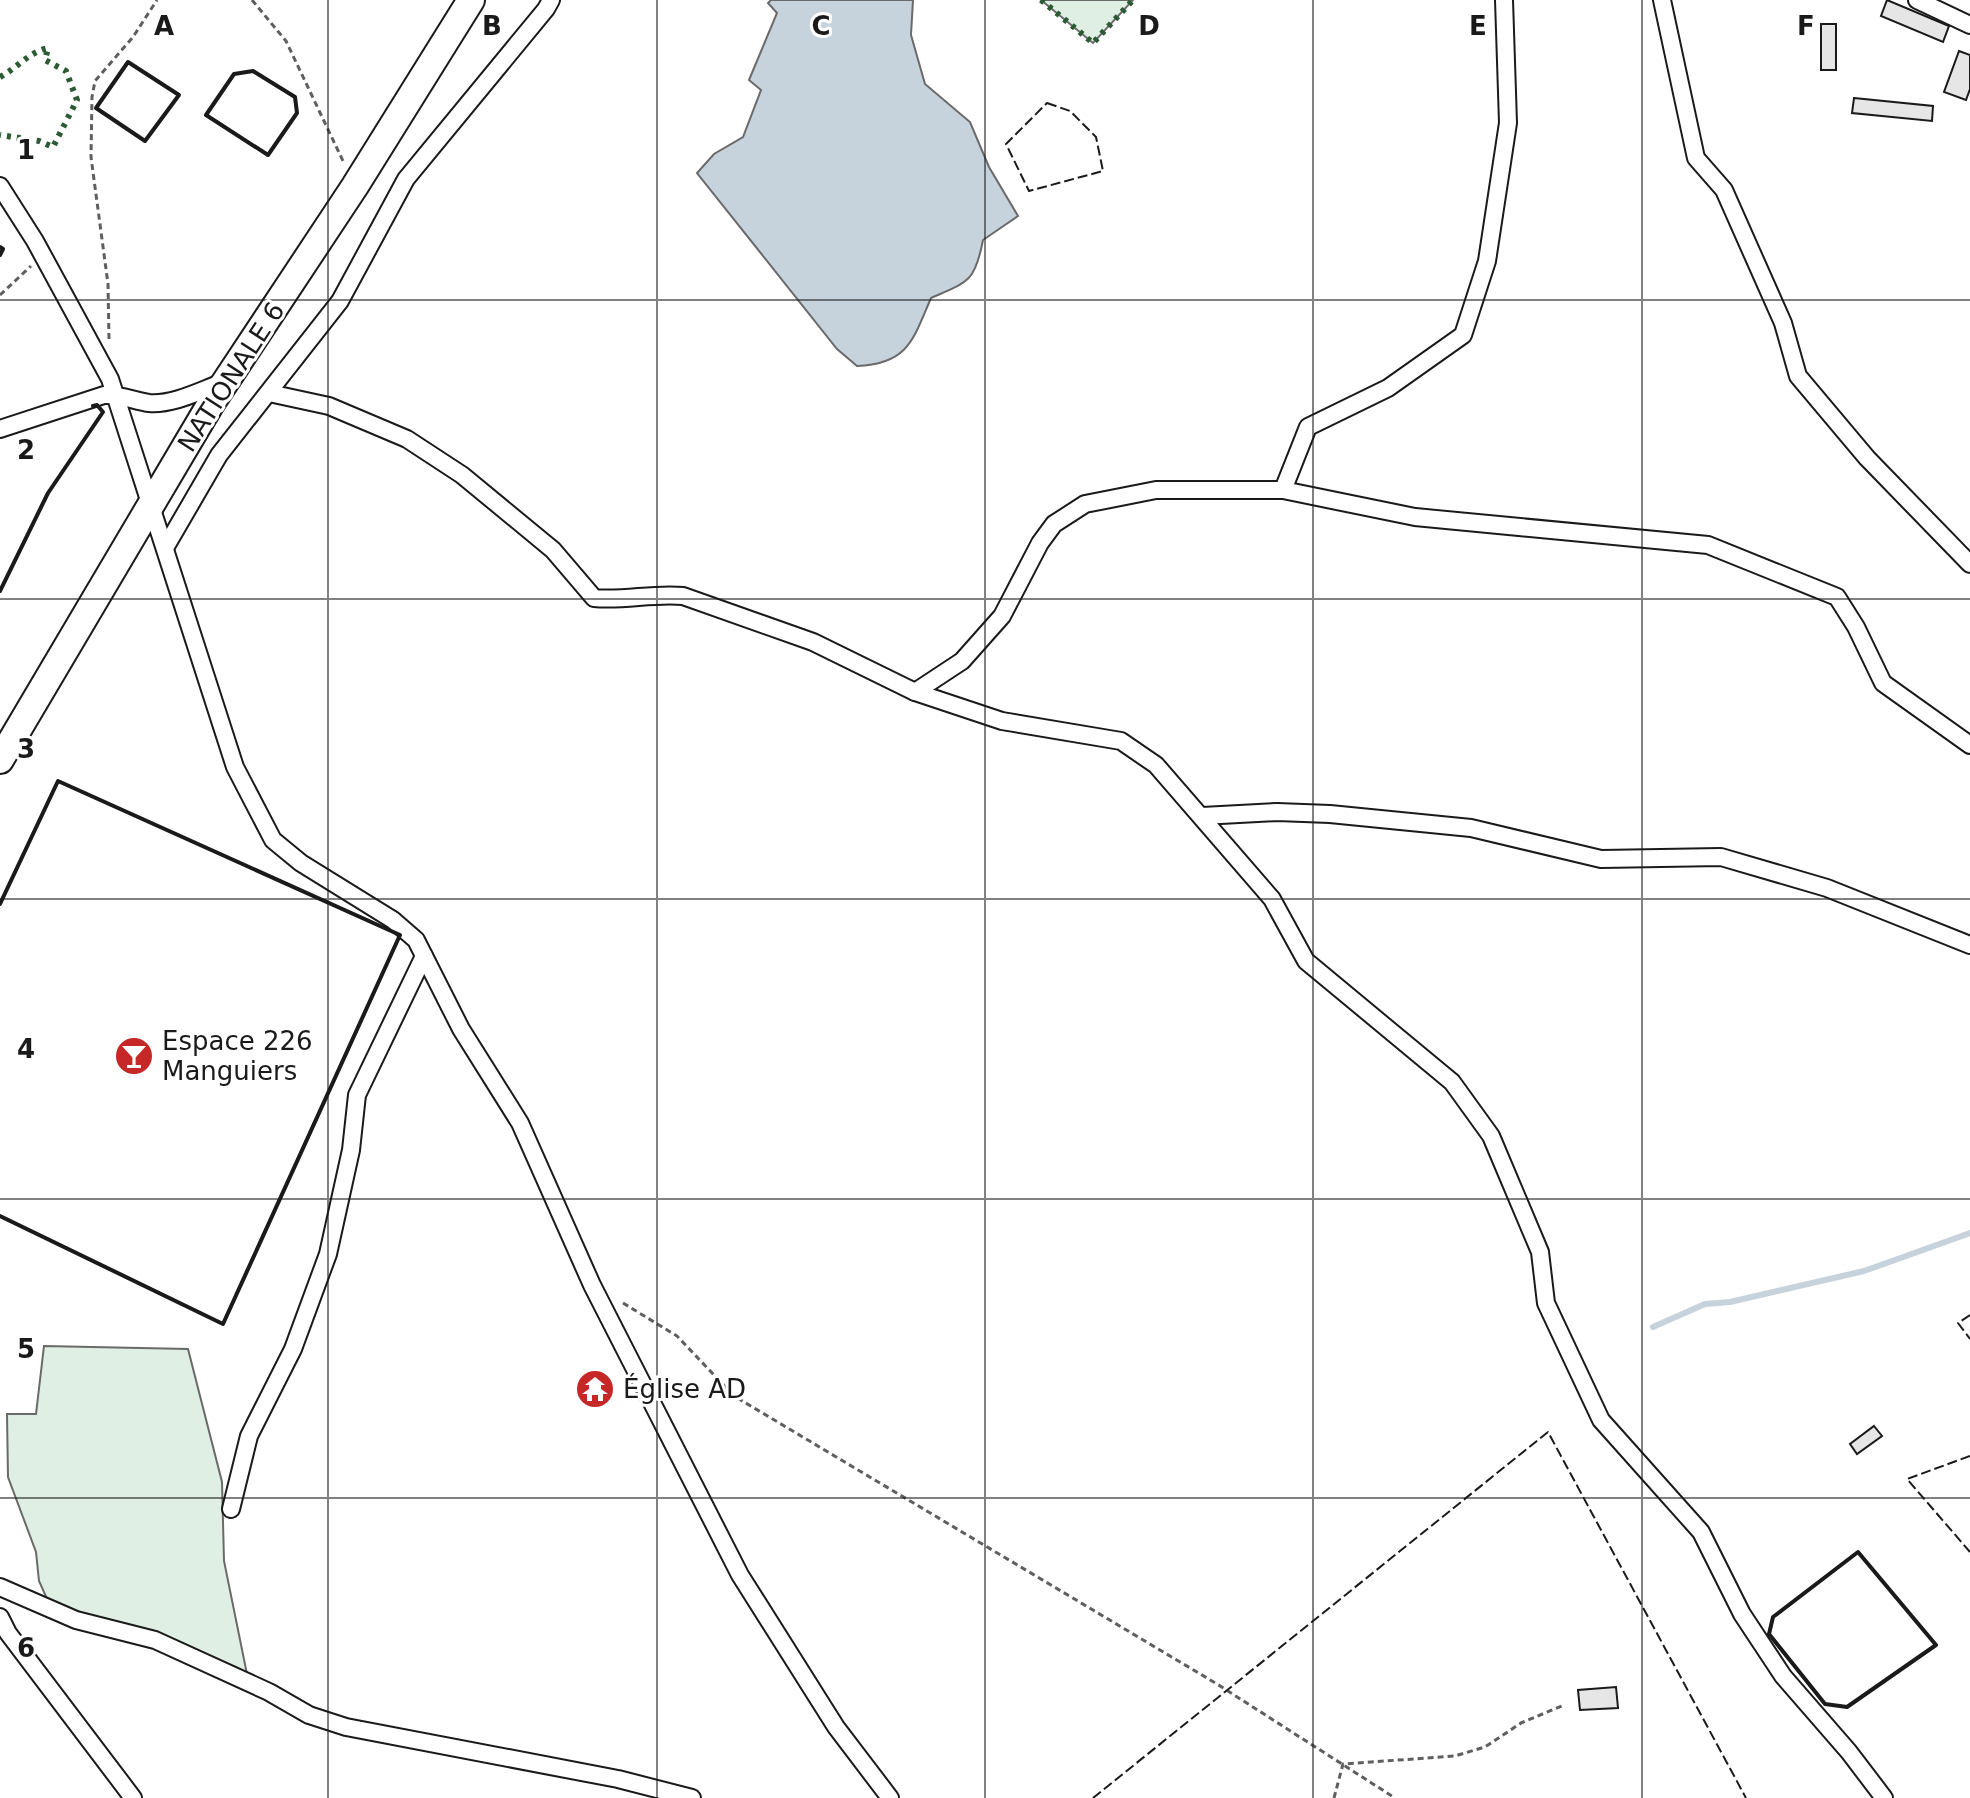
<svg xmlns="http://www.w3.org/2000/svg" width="1970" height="1798" font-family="'DejaVu Sans',sans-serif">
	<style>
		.green { fill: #e0efe3; stroke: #6a6a6a; stroke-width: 2 }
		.water { fill: #c6d2dc; stroke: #6a6a6a; stroke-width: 2 }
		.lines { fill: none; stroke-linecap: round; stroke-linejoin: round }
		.stream { stroke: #c6d2dc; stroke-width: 6 }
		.building { fill: #e6e6e6; stroke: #1a1a1a; stroke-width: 2 }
		.minor-casing { stroke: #1a1a1a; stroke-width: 20 }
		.primary-casing { stroke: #1a1a1a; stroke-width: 30 }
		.path { stroke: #5f5f5f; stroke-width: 3; stroke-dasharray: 6 4; stroke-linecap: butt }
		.minor { stroke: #fff; stroke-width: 16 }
		.primary { stroke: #fff; stroke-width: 26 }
		.hedge { stroke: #2b5a34; stroke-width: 6; stroke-dasharray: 4 6; stroke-linecap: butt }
		.fence { stroke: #1a1a1a; stroke-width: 2; stroke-dasharray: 10 4; stroke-linecap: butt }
		.wall { stroke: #1a1a1a; stroke-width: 4 }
		.grid { fill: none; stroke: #1a1a1a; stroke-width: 2; stroke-opacity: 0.55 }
		.labels { text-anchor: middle; stroke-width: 6; stroke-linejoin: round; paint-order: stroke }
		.street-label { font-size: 26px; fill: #1a1a1a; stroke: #fff }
		.poi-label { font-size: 26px; fill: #1a1a1a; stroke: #fff; text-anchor: start }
		.grid-label { font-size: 26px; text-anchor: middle; font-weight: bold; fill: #1a1a1a; stroke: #fff; stroke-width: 6; stroke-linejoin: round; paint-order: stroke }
	</style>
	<rect width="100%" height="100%" fill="#fff"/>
	<!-- green -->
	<g class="green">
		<polygon points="1041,0 1133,0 1093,43"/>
		<polygon points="44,1346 188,1349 222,1482 224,1561 249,1684 155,1640 52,1610 39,1581 36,1552 8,1477 7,1414 36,1414"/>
	</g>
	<!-- water -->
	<path class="water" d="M771 0H913L911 35 925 84 970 122 989 167 1018 216 983 240C975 282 968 282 931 298 913 340 908 364 857 366L837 349 697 173 714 154 743 137 761 90 749 80 777 13 768 3Z"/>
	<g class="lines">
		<!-- stream -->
		<polyline class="stream" points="1653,1327 1705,1304 1730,1302 1864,1271 1970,1233"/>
	</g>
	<!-- building -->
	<g class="building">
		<polygon points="1887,0 1949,26 1943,42 1881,16"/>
		<rect x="1821" y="24" width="15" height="46"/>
		<polygon points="1959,51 1970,55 1970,89 1966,100 1944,92"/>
		<polygon points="1854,98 1933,106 1932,121 1852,113"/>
		<polygon points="1874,1426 1882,1436 1857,1454 1850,1444"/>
		<polygon points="1616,1687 1618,1708 1580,1710 1578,1690"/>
	</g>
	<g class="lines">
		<!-- minor casing -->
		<g class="minor-casing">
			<g id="minor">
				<polyline points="1662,0 1696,158 1724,190 1783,323 1798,376 1867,458 1970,564"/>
				<polyline points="1917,0 1970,25"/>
				<polyline points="0,186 35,241 110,379 235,767 273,840 301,863 393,920 416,940 461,1029 520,1123 592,1285 740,1575 836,1727 890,1798"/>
				<path d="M269 393 329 406 407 439 462 475 553 550 594 598C624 601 653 593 683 596L813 642 915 692 1002 721 1121 741 1156 765 1272 899 1306 961 1452 1082 1491 1136 1540 1252 1546 1303 1601 1420 1701 1532 1742 1614 1783 1676 1849 1752 1884 1798"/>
				<path d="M0 429 104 395C120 394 134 401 149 403 174 405 201 390 224 382"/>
				<polyline points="1283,490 1308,427 1388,388 1463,335 1487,261 1508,123 1504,0"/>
				<polyline points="165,548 219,455 340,301 406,179 546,9 551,0"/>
				<polyline points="915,692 962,661 1002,616 1040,543 1054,524 1085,504 1156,490 1283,490 1415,517 1708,545 1837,597 1856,627 1883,683 1970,745"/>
				<polyline points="1202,816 1277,812 1330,814 1471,828 1601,859 1721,857 1827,888 1970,945"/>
				<polyline points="231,1509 249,1436 293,1349 328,1254 351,1150 357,1095 424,956"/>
				<polyline points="0,1587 76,1620 155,1640 269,1692 309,1715 346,1727 618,1779 692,1798"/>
				<polyline points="0,1617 8,1633 133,1798"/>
			</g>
		</g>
		<!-- primary casing -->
		<g class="primary-casing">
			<polyline id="primary" points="0,760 210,405 355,186 471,0"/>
		</g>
		<!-- path -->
		<g class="path">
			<polyline points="252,0 286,41 343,161"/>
			<polyline points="0,295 31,266"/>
			<polyline points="109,339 108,284 91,157 92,97 95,81 133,37 157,0"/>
			<polyline points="623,1303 677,1336 734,1396 1217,1684 1395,1798"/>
			<polyline points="1334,1798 1343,1764 1455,1756 1485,1747 1521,1723 1564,1705"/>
		</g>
		<!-- minor -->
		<use href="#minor" class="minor"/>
		<!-- primary -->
		<use href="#primary" class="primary"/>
		<!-- hedge -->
		<g class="hedge">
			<polyline points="1041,0 1093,43 1133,0"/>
			<path d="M0 77C17 68 29 52 48 48L45 60 66 71 77 100 53 147 39 141 0 135"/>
		</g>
		<!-- fence -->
		<g class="fence">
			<polygon points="1047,103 1070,111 1096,137 1103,171 1029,191 1006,144"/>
			<polyline points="1970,1315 1958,1323 1970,1339"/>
			<polyline points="1970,1456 1907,1479 1970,1552"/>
			<polyline points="1093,1798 1548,1432 1746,1798"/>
		</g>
		<!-- wall -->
		<g class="wall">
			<polygon points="128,62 179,95 145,141 96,108"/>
			<polygon points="253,71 295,97 297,113 268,155 206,115 234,74"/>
			<polyline points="0,247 3,249 0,255"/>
			<polyline points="0,591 48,493 103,412 97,405 93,406"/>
			<polyline points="0,904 58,781 400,935 223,1324 0,1216"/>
			<polygon points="1858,1552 1936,1645 1847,1707 1825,1704 1769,1634 1773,1617"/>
		</g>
	</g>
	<!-- grid -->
	<path class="grid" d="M328 0V1798M657 0V1798M985 0V1798M1313 0V1798M1642 0V1798M0 300H1970M0 599H1970M0 899H1970M0 1199H1970M0 1498H1970"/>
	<!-- icons -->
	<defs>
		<g id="bar-disc" transform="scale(2)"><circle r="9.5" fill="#c62828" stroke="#fff"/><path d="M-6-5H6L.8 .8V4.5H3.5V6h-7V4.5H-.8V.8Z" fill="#fff"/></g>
		<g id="temple-disc" transform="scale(2)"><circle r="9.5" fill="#c62828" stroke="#fff"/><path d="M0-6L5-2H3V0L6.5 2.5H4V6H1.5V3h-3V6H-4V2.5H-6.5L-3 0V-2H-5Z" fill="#fff"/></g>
	</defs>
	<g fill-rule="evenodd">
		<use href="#bar-disc" x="134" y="1056"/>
		<use href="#temple-disc" x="595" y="1389"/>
	</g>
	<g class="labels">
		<!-- street labels -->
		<g class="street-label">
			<text transform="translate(231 377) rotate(-57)" y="9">NATIONALE 6</text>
		</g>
		<!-- poi labels -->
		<g class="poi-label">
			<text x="162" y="1050">Espace 226<tspan x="162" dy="30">Manguiers</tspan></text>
			<text x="623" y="1398">Église AD</text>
		</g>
	</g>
	<g class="grid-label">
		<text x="164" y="35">A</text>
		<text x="492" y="35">B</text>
		<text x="821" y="35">C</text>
		<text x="1149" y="35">D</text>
		<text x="1478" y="35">E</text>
		<text x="1806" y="35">F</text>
		<text x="26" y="159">1</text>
		<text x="26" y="459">2</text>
		<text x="26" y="758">3</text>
		<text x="26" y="1058">4</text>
		<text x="26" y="1358">5</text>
		<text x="26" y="1657">6</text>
	</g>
</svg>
